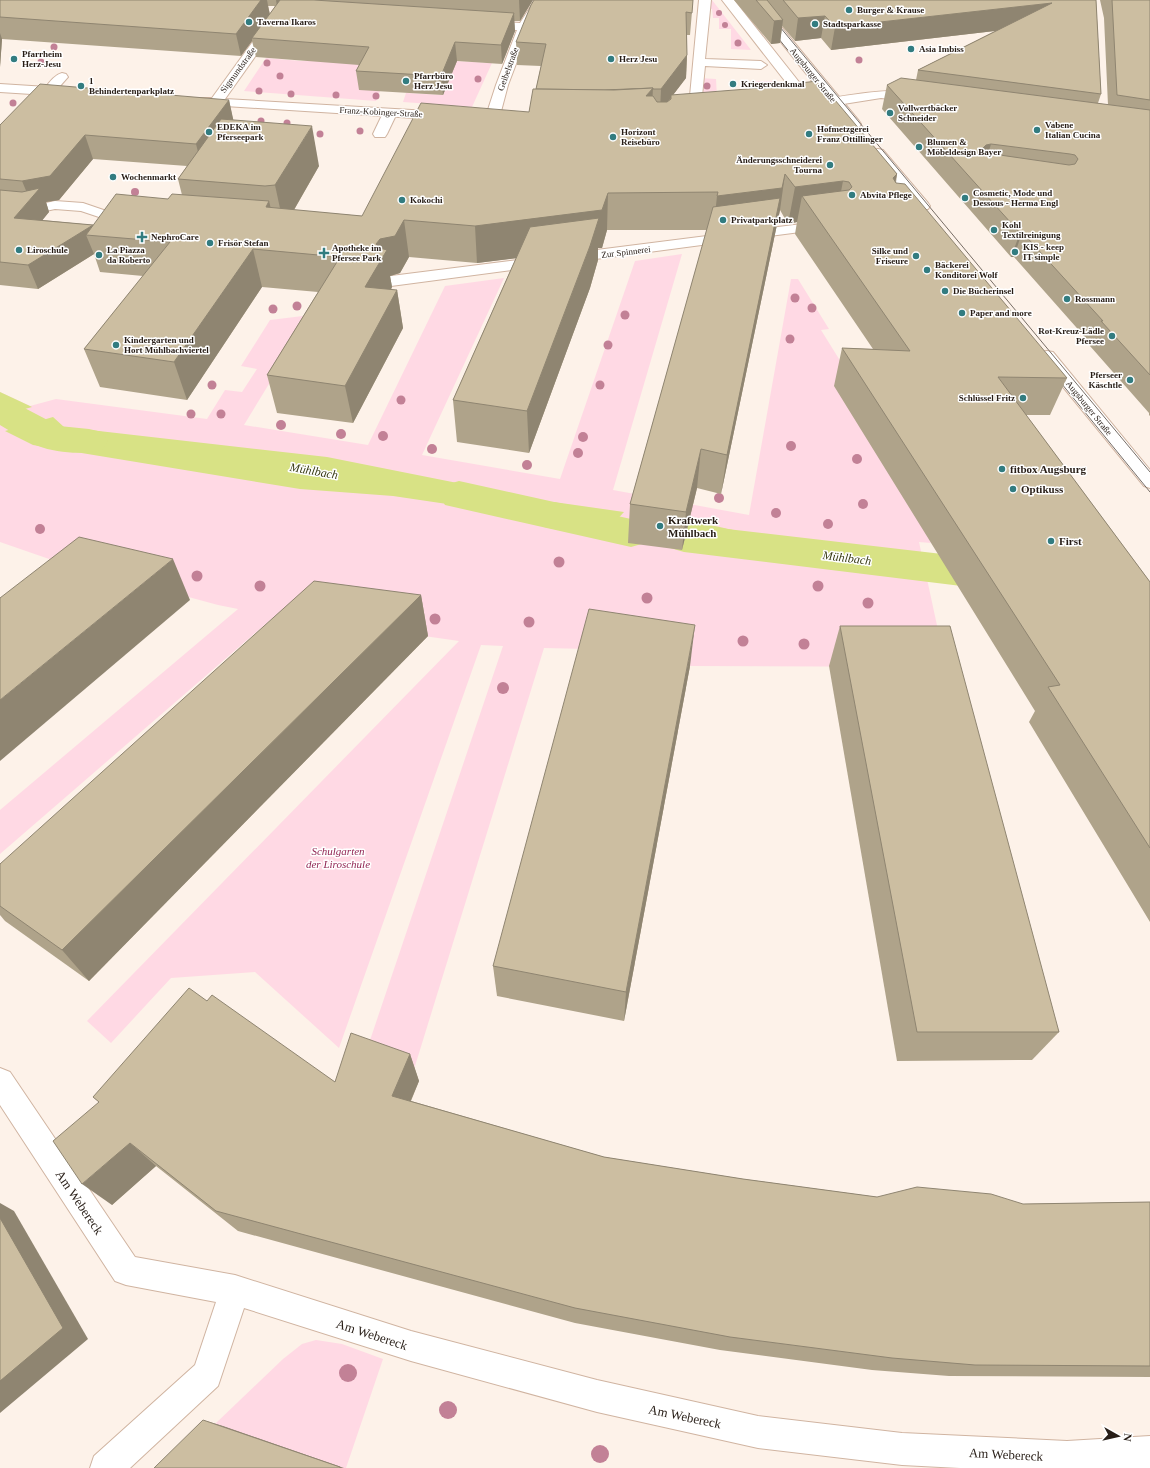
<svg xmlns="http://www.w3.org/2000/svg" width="1150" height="1468" font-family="Georgia,serif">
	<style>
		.green { fill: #ffd9e4 }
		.water { fill: #d8e285 }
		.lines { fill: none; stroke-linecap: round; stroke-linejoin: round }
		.canal { fill: #d8e285; fill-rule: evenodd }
		.lane-casing { stroke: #d0b4a1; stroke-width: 2 }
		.street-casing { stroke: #d0b4a1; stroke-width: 2 }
		.secondary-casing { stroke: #d0b4a1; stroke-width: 2 }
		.lane { fill: #fff; fill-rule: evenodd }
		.street { fill: #fff; fill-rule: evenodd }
		.secondary { fill: #fff; fill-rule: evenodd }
		.tram { stroke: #776d65; stroke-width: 1 }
		.tree { fill: #c28196 }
		.wall { fill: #afa38a; fill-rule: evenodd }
		.shaded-wall { fill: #8f8571 }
		.building { fill: #ccbea1; stroke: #8f8571; fill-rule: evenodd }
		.poi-dot { fill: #327c80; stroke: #fff; stroke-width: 1.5 }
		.labels { text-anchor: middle; stroke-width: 3; stroke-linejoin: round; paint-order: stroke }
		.far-poi-label { font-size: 9px; font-weight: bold; fill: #271d16; stroke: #fff; text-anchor: start }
		.far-street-label { font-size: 9px; fill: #271d16; stroke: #fff }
		.poi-label { font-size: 11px; font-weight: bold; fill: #271d16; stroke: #fff; text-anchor: start }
		.park-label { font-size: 11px; font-style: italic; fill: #912553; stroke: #fff }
		.water-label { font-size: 12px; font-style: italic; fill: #383b14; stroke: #fff }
		.near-street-label { font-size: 13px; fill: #271d16; stroke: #fff }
	</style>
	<rect width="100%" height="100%" fill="#fdf2e9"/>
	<!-- green -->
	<g class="green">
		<polygon points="709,0 712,0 751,50 731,49 731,29 719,29 719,18 713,18 712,9 710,9"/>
		<polygon points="266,58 301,61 436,60 492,63 472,107 403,102 406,93 443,95 452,72 380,91 376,101 244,91"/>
		<polygon points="699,78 716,79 717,98 755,99 755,81 776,81 792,101 698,105"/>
		<polygon points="682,254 613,490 749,515 791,279 798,279 829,329 821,330 849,375 931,543 919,542 946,667 690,666 588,649 544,648 411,1079 363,1061 503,646 481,645 339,1048 255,972 171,978 111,1043 87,1021 459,641 276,615 0,854 0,810 238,609 218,605 52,560 0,542 0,392 30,406 56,399 207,419 225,390 242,392 257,369 241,366 270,320 311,315 244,425 368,445 445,286 504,278 422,455 560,479 635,261"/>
		<polygon points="316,1340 342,1344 383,1359 346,1468 169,1468 283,1359 302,1344"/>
	</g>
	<!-- water -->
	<g class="water">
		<polygon points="0,392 30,406 32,407 0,416"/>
		<polygon points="53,417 64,427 327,457 528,497 519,520 447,504 393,496 300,489 33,445 5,431"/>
		<polygon points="554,502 624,512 600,538 544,527"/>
		<polygon points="688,520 733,530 728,555 682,549"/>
		<polygon points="746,532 776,538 922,559 926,578 742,557"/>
	</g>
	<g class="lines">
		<!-- canal -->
		<g class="canal">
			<path d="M0 398 13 402 59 426 89 429 102 432 108 441 102 450C83 455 57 453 38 446 25 441 12 432 0 425Z"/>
			<polygon points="459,481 631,519 645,523 651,533 645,543 631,547 445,505 439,495 445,485"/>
			<polygon points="684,524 1002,561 1017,565 1023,576 1017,587 1002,591 684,552 670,548 664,538 670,528"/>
		</g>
		<!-- lane casing -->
		<g class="lane-casing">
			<g id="lane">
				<path d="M62 73 66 74 68 77 53 94H45L43 91C47 85 54 75 62 73Z"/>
				<polygon points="390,109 397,113 387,134 385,137 375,137 373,134 383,113"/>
				<polygon points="55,201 83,203 124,217 135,218 137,221 135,224 123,225 81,211 55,209 32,214 0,211 0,203 32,206"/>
			</g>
		</g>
		<!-- street casing -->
		<g class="street-casing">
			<g id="street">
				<polygon points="283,0 295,0 225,99 446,112 451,113 453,116 451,119 446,120 194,104 193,101 194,98 212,98"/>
				<polygon points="535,0 547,0 530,27 508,85 499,119 497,122 487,122 485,119 496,85 517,30 485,29 479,25 485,21 520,23"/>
				<polygon points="699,0 711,0 705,59 761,61 767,65 761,69 705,66 702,96 696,100 690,96"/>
				<path d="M722 0H734L814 101C833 98 910 82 920 98L914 102 881 98 812 109 806 108Z"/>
				<polygon points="0,84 63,88 69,92 63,96 0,92"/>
				<polygon points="826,221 831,222 833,225 831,228 391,286 386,284 383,281 386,278 391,276"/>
				<polygon points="0,1068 10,1072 135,1257 235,1275 411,1331 597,1380 758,1416 902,1433 1067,1441 1150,1436 1150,1468 960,1468 902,1465 758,1448 597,1412 411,1361 244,1308 218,1386 130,1468 90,1468 94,1456 195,1365 216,1302 126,1285 115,1281 0,1105"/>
			</g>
		</g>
		<!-- secondary casing -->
		<g class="secondary-casing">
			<g id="secondary">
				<polygon points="747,0 759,0 859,121 861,124 859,127 849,127"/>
				<polygon points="878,149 883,150 928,203 930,206 928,209 918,209 873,156 871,153 873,150"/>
				<polygon points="1047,351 1053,352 1150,470 1150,488 1144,486 1041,360 1039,356 1041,352"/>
			</g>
		</g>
		<!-- lane -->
		<use href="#lane" class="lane"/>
		<!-- street -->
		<use href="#street" class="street"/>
		<!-- secondary -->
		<use href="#secondary" class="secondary"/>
		<!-- tram -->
		<g class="tram">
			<polyline points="775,21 1150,472"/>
			<polyline points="774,33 820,90"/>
			<polyline points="1057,378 1150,492"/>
		</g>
	</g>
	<!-- trees -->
	<g class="tree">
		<circle cx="719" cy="13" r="3"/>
		<circle cx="725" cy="25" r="3"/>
		<circle cx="738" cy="43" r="3.5"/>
		<circle cx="54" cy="47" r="3.5"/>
		<circle cx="859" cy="60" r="3.5"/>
		<circle cx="41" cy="62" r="3.5"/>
		<circle cx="267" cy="63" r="3.5"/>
		<circle cx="280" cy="76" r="3.5"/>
		<circle cx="478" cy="79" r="3.5"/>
		<circle cx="707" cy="86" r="3.5"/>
		<circle cx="259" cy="91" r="3.5"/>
		<circle cx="291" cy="94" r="3.5"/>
		<circle cx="336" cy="95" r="3.5"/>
		<circle cx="376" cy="96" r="3.5"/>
		<circle cx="13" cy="103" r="3.5"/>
		<circle cx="261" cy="121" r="3.5"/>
		<circle cx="287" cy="123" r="3.5"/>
		<circle cx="360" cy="131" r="3.5"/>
		<circle cx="320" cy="134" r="3.5"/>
		<circle cx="135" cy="192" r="4"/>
		<circle cx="795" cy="298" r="4.5"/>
		<circle cx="297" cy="306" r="4.5"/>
		<circle cx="812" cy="308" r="4.5"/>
		<circle cx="273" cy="309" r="4.5"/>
		<circle cx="625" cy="315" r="4.5"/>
		<circle cx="790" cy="339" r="4.5"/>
		<circle cx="608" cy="345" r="4.5"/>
		<circle cx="212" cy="385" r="4.5"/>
		<circle cx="600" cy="385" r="4.5"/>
		<circle cx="401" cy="400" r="4.5"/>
		<circle cx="191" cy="414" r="4.5"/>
		<circle cx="221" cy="414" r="4.5"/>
		<circle cx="281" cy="425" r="5"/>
		<circle cx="341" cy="434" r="5"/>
		<circle cx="383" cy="436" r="5"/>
		<circle cx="583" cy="437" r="5"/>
		<circle cx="791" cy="446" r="5"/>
		<circle cx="432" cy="449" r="5"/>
		<circle cx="578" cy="453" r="5"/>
		<circle cx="857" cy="459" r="5"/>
		<circle cx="527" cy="465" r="5"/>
		<circle cx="719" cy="498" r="5"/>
		<circle cx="863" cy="504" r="5"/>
		<circle cx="776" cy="513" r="5"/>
		<circle cx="828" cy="524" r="5"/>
		<circle cx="40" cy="529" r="5"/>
		<circle cx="559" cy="562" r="5.5"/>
		<circle cx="197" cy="576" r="5.5"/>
		<circle cx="260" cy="586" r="5.5"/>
		<circle cx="818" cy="586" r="5.5"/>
		<circle cx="647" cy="598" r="5.5"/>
		<circle cx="868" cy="603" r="5.5"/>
		<circle cx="435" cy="619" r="5.5"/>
		<circle cx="529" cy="622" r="5.5"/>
		<circle cx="743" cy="641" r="5.5"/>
		<circle cx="804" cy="644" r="5.5"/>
		<circle cx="503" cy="688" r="6"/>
		<circle cx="348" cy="1373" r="9"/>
		<circle cx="448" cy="1410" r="9"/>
		<circle cx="600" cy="1454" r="9"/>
	</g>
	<!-- wall -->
	<g class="wall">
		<path d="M0 0H533L520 21H514L515 31 502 64 457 61 443 95 359 90 356 71 359 65 256 57 252 41 241 56 2 39 0 67ZM268 6H275L270 14Z"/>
		<path d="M693 0 690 35H687V55L686 78 673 95 833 101 897 174 896 183 1067 378 1050 415H1026L1150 582V922L1029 722 1035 711 834 386 842 348 873 349 795 234 797 222 788 224 780 210 721 494 697 488 682 550 628 543 630 504 707 230H607L602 248H598V260L590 288 529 453 457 442 453 400 516 258 477 263 409 257 400 273 390 276 392 287 391 290H397L403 328 353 423 277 413 267 375 318 292 262 287 187 400 100 387 84 349 143 276 100 272 94 254 38 289 0 285V125L229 100 233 120 319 166 294 210 362 216 529 112 536 89 541 66 517 65 516 42ZM93 159 187 166 178 179 182 195 168 199 93 225 42 220 49 212 46 202 59 200Z"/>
		<polygon points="734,0 1096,0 1101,94 1098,103 1108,105 1104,18 1100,0 1150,0 1150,416 1149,415 1149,413 1090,346 1091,344 1014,257 1011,257 882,109 887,85 916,80 918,70 995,31 831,50 821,38 795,41 782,26 780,43 771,44"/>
		<polygon points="421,595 428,636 89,981 5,921 0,915 0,864"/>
		<polygon points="840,626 1059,1032 1032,1060 897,1061 829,666"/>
		<polygon points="690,666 624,1021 497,996 493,966"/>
		<polygon points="207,1001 335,1082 410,1054 419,1081 411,1101 604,1157 743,1179 877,1197 1023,1204 1150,1202 1150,1377 949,1376 872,1370 720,1350 575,1323 238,1231 156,1166 112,1205 99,1102 93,1097"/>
	</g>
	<!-- shaded-wall -->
	<g class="shaded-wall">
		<polygon points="261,0 267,0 270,16 252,38 252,41 241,56 236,34"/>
		<polygon points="276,0 282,0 277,6"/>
		<polygon points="519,0 533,0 520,21"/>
		<polygon points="1052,3 1045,25 831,50 835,27"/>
		<polygon points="514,13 515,31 502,64 501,45"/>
		<polygon points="825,16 821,38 795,41 798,18"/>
		<polygon points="783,20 780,43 771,44 774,21"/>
		<polygon points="0,33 2,39 0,67"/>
		<polygon points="455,42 457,61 443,95 441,76"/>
		<polygon points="687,55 686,78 660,112 661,89"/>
		<polygon points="653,88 651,124 646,96"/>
		<polygon points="229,100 234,123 202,168 196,144"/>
		<polygon points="312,126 319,166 284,227 275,185"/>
		<polygon points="85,135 93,159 59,200 46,202 49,212 25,242 14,218 30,200 22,181"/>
		<polygon points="991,144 984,168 983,148 986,145"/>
		<polygon points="785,174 780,210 721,494 727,455 713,233 717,196"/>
		<polygon points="897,174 889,211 893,178"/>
		<polygon points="843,181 836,218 802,196 797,222 788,224 795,187"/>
		<polygon points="608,193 607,230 602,248 598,248 598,260 590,288 529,453 527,411 589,249 477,263 475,226"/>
		<polygon points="269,201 278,238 266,207"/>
		<polygon points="404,220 409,257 400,273 390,276 392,287 372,324 365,287 376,244 380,239"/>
		<polygon points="93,225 86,235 94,254 38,289 28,265"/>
		<polygon points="1022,232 1014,257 1011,257 1020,233"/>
		<polygon points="253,249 262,287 187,400 174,362"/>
		<polygon points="397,290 403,328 353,423 345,386"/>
		<polygon points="701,449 697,488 682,550 686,512"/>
		<polygon points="173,559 190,600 0,761 0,700"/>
		<polygon points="421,595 428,636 89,981 62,950"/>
		<polygon points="695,625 690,666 624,1021 626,992"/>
		<polygon points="410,1054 419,1081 402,1121 392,1096"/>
		<polygon points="130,1143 156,1166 112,1205 82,1184"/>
		<polygon points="0,1203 14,1211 88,1339 0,1413"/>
		<polygon points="203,1420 223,1426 344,1468 340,1468"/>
	</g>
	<!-- building -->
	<g class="building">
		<polygon points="0,0 261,0 236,34 0,17"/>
		<polygon points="280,0 314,0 514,13 501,45 455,42 441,76 356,71 369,47 252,38"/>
		<polygon points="534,0 693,0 692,13 686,12 687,55 661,89 653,89 653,88 604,90 536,89 546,44 516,42 531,5"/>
		<polygon points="756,0 767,0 783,20 774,21"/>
		<polygon points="783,0 1096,0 1101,94 918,70 1052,3 835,27 825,16 798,18"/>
		<polygon points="1112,0 1150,0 1150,100 1117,95"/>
		<path d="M901 78 1150 110V375L1101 321H1103L1022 232 1020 233 887 85ZM991 144 1070 154 1075 155 1078 159 1075 164 1069 165 986 153 983 148 986 145Z"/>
		<polygon points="817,81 833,101 835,100 897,174 893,178 896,183 905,184 1067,378 998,377 1150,582 1150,848 1048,687 1060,685 842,348 910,351 802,196 849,190 852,187 849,182 843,181 795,187 785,174 782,188 717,196 718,192 608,193 602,210 475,226 404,220 395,236 380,239 376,244 380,248 387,250 365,287 397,290 345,386 267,375 340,257 253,249 174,362 84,349 170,242 86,235 116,194 168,199 172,194 269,201 266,207 362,216 421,103 529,112 533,89 614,90 653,88 646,96 653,96 657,102 667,102 671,99 671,95 760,88"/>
		<polygon points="40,84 229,100 196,144 85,135 50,176 22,181 0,179 0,125"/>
		<polygon points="221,119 312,126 275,185 265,186 178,179"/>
		<polygon points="40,188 14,218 93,225 28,265 0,262 0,190 22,192"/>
		<polygon points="780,198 727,455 701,449 686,512 630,504 713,207"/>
		<polygon points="599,218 590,246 527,411 453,400 530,227"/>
		<polygon points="79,537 173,559 0,700 0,598"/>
		<polygon points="314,581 421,595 62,950 0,906 0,864"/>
		<polygon points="589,609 695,625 626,992 493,966"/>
		<polygon points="840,626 950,626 1059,1032 917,1032"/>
		<polygon points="189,988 207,1001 212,995 335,1082 351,1033 410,1054 392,1096 604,1157 743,1179 877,1197 917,1187 991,1194 1023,1204 1150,1202 1150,1366 975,1365 892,1358 730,1337 575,1308 216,1211 130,1143 82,1184 53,1141 99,1102 93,1097"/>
		<polygon points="0,1218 63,1328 0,1381"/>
		<polygon points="203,1420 340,1467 340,1468 154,1468"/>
	</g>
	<!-- markers -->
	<g class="poi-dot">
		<circle cx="849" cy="10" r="4"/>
		<circle cx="249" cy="22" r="4"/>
		<circle cx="815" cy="24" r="4"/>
		<circle cx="911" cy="49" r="4"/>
		<circle cx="14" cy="59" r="4"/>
		<circle cx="611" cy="59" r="4"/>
		<circle cx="406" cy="81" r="4"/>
		<circle cx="733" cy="84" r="4"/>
		<circle cx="81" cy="86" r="4"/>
		<circle cx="890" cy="113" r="4"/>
		<circle cx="1037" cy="130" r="4"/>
		<circle cx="209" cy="132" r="4"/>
		<circle cx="809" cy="134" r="4"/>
		<circle cx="613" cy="137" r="4"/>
		<circle cx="919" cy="147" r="4"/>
		<circle cx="830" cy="165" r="4"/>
		<circle cx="113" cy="177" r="4"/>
		<circle cx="852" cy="195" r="4"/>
		<circle cx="965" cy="198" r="4"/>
		<circle cx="402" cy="200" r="4"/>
		<circle cx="723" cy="220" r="4"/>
		<circle cx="994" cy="230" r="4"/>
		<path d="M140 231h4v4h4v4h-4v4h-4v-4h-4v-4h4z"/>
		<circle cx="210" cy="243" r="4"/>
		<circle cx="19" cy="250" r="4"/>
		<circle cx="1015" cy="252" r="4"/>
		<path d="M322 247h4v4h4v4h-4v4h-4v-4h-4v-4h4z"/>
		<circle cx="99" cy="255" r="4"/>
		<circle cx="916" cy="256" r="4"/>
		<circle cx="927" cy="270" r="4"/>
		<circle cx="945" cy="291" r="4"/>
		<circle cx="1067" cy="299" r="4"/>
		<circle cx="962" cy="313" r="4"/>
		<circle cx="1112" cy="336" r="4"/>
		<circle cx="116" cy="345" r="4"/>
		<circle cx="1130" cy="380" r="4"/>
		<circle cx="1023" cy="398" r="4"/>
		<circle cx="1002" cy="469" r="4"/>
		<circle cx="1013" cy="489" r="4"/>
		<circle cx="660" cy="526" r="4"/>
		<circle cx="1051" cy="541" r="4"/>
	</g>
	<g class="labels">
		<!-- far-poi labels -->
		<g class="far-poi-label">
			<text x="857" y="13">Burger &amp; Krause</text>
			<text x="257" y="25">Taverna Ikaros</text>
			<text x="823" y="27">Stadtsparkasse</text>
			<text x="919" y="52">Asia Imbiss</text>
			<text x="22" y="57">Pfarrheim<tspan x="22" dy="10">Herz-Jesu</tspan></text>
			<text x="619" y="62">Herz Jesu</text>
			<text x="414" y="79">Pfarrbüro<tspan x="414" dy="10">Herz Jesu</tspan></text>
			<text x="89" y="84">1<tspan x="89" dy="10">Behindertenparkplatz</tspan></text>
			<text x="741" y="87">Kriegerdenkmal</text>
			<text x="898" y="111">Vollwertbäcker<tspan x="898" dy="10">Schneider</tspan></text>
			<text x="1045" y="128">Vabene<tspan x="1045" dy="10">Italian Cucina</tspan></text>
			<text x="217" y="130">EDEKA im<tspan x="217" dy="10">Pferseepark</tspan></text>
			<text x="817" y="132">Hofmetzgerei<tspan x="817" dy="10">Franz Ottillinger</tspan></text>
			<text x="621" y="135">Horizont<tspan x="621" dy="10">Reisebüro</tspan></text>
			<text x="927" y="145">Blumen &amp;<tspan x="927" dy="10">Möbeldesign Bayer</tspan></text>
			<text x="822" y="163" text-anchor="end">Änderungsschneiderei<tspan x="822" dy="10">Tourna</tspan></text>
			<text x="121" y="180">Wochenmarkt</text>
			<text x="973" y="196">Cosmetic, Mode und<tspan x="973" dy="10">Dessous - Herma Engl</tspan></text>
			<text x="860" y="198">Abvita Pflege</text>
			<text x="410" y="203">Kokochi</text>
			<text x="731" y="223">Privatparkplatz</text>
			<text x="1002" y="228">Kohl<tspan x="1002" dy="10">Textilreinigung</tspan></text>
			<text x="151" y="240">NephroCare</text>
			<text x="218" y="246">Frisör Stefan</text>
			<text x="1023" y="250">KIS - keep<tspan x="1023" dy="10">IT simple</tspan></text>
			<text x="332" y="251">Apotheke im<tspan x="332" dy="10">Pfersee Park</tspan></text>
			<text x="27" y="253">Liroschule</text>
			<text x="107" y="253">La Piazza<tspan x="107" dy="10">da Roberto</tspan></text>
			<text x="908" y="254" text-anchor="end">Silke und<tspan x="908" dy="10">Friseure</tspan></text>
			<text x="935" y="268">Bäckerei<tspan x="935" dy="10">Konditorei Wolf</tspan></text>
			<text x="953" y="294">Die Bücherinsel</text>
			<text x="1075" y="302">Rossmann</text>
			<text x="970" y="316">Paper and more</text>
			<text x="1104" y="334" text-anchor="end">Rot-Kreuz-Lädle<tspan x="1104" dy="10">Pfersee</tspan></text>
			<text x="124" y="343">Kindergarten und<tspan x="124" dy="10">Hort Mühlbachviertel</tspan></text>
			<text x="1122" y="378" text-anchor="end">Pferseer<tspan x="1122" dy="10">Käschtle</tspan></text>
			<text x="1015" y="401" text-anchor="end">Schlüssel Fritz</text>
		</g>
		<!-- far-street labels -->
		<g class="far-street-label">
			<text transform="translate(508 69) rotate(-70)" y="3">Geibelstraße</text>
			<text transform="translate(238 70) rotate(-54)" y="3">Sigmundstraße</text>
			<text transform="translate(813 75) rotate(51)" y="3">Augsburger Straße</text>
			<text transform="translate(381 112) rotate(3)" y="3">Franz-Kobinger-Straße</text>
			<text transform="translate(626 252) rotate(-7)" y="3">Zur Spinnerei</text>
			<text transform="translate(1089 408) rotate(51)" y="3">Augsburger Straße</text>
		</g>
		<!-- poi labels -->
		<g class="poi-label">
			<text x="1010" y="473">fitbox Augsburg</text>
			<text x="1021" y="493">Optikuss</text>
			<text x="668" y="524">Kraftwerk<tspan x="668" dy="13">Mühlbach</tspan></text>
			<text x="1059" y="545">First</text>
		</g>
		<!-- park labels -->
		<g class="park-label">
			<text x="338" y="855">Schulgarten<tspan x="338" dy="13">der Liroschule</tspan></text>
		</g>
		<!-- water labels -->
		<g class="water-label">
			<text transform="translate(314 471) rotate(10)" y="4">Mühlbach</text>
			<text transform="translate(847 558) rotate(7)" y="4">Mühlbach</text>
		</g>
		<!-- near-street labels -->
		<g class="near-street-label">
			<text transform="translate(80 1202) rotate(56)" y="5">Am Webereck</text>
			<text transform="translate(372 1334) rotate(18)" y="5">Am Webereck</text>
			<text transform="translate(685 1416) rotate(12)" y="5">Am Webereck</text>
			<text transform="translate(1006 1454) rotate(3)" y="5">Am Webereck</text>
		</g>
	</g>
	<!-- north arrow -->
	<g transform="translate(1118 1436) rotate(98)" stroke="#ffffff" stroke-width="3" paint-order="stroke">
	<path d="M0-3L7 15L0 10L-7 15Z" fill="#271d16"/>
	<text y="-6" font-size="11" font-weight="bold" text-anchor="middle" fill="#271d16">N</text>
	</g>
</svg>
